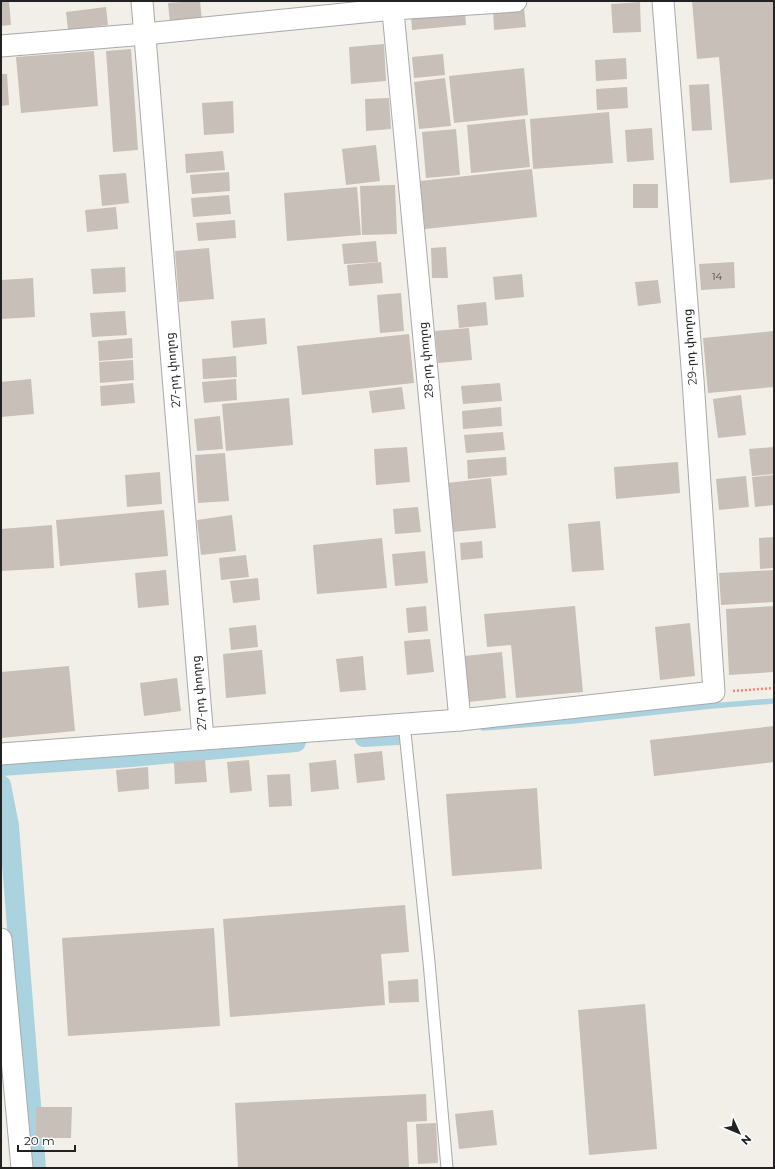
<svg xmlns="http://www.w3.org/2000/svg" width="775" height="1169" font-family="Montserrat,'Noto Sans Armenian',sans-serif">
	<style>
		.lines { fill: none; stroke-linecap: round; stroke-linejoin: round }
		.stream { stroke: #aad3df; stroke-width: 5.5 }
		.canal { stroke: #aad3df; stroke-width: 20 }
		.building { fill: #c7bfb8 }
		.lane-casing { stroke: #a9a9a9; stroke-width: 13 }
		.street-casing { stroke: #a9a9a9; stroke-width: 23 }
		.path { stroke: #fa8072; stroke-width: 2.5; stroke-dasharray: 2 2; stroke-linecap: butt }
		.lane { stroke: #fff; stroke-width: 11 }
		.street { stroke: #fff; stroke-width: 21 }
		.labels { text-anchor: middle; stroke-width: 3; stroke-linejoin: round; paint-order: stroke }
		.number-label { font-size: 10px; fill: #4b4948 }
		.street-label { font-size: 12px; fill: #222; stroke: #fff }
	</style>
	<rect width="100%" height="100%" fill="#f2efe9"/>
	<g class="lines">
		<!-- stream -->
		<polyline class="stream" points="483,728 573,721 711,706 774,701"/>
		<!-- canal -->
		<g class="canal">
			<polyline points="364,737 398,735"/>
			<polyline points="1,766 131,757 296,742"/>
			<polyline points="1,785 9,826 36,1168"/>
		</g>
	</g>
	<!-- building -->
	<g class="building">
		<polygon points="1,1 9,1 11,25 1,26"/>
		<polygon points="193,1 200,1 202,21 170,24 168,3"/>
		<polygon points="692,1 774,1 774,179 730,183 719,57 697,59"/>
		<polygon points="640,2 641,32 613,33 611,4"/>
		<polygon points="106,7 108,25 68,30 66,12"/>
		<polygon points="524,8 526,27 494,30 493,10"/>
		<polygon points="465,11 466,25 412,30 411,15"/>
		<polygon points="384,44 386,81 351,84 349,47"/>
		<polygon points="131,49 138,150 113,152 106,51"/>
		<polygon points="94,51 98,106 21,113 16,57"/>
		<polygon points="443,54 445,75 414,78 412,57"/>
		<polygon points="626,58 627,79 596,81 595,60"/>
		<polygon points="524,68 528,115 454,123 449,76"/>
		<polygon points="1,74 7,74 9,105 1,106"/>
		<polygon points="445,78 451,126 419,129 414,82"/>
		<polygon points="709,84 712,130 692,131 689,85"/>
		<polygon points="627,87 628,108 597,110 596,89"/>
		<polygon points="389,98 391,129 366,131 365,99"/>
		<polygon points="233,101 234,133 204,135 202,103"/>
		<polygon points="609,112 613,163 533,169 530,119"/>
		<polygon points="525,119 530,167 471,173 467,125"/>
		<polygon points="652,128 654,160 627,162 625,130"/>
		<polygon points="456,129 460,175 426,178 422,132"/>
		<polygon points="376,145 380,181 346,185 342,149"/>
		<polygon points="223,151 225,170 186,173 185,154"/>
		<polygon points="532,169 537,217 425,229 420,181"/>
		<polygon points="229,172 230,191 192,194 190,175"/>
		<polygon points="126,173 129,203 102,206 99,175"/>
		<rect x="633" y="184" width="25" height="24"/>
		<polygon points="395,185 397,234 362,235 360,186"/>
		<polygon points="357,187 361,235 287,241 284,193"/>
		<polygon points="229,195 231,214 193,217 191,198"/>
		<polygon points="116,207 118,229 87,232 85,210"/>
		<polygon points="235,220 236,238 198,241 196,223"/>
		<polygon points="376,241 378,262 344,264 342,244"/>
		<polygon points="446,247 448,278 432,278 431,248"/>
		<polygon points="209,248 214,299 179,302 175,251"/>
		<polygon points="381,262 383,283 349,286 347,265"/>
		<polygon points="734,262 735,288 701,290 699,264"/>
		<polygon points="125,267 126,292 93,294 91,269"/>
		<polygon points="522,274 524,297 495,300 493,277"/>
		<polygon points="33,278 35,317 1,319 1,280"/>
		<polygon points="658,280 661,303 638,306 635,282"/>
		<polygon points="401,293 404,331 380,333 377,295"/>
		<polygon points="486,302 488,325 459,328 457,305"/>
		<polygon points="125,311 127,335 92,337 90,313"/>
		<polygon points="265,318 267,344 233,348 231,321"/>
		<polygon points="469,328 472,360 438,363 435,331"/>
		<polygon points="774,331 774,387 708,393 703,338"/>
		<polygon points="409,334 414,383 302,395 297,346"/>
		<polygon points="132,338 133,358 99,361 98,341"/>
		<polygon points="236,356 237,377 203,379 202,359"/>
		<polygon points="133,360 134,380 100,383 99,362"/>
		<polygon points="31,379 34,414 1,417 1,382"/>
		<polygon points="236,379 237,400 204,403 202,382"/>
		<polygon points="133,383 135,403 101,406 100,386"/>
		<polygon points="500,383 502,401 463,404 461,386"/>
		<polygon points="402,387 405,409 372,413 369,391"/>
		<polygon points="741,395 746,435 718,438 713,399"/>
		<polygon points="289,398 293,445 226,451 222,404"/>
		<polygon points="501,407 502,426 463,429 462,411"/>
		<polygon points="220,416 223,449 197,451 194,419"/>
		<polygon points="503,432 505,450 466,453 464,435"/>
		<polygon points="407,447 410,482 376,485 374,449"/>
		<polygon points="774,447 774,474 752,476 749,449"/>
		<polygon points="225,453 229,501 198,503 195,455"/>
		<polygon points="506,457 507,475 468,479 467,460"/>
		<polygon points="678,462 680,493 616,499 614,467"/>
		<polygon points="160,472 162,504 127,507 125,475"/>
		<polygon points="774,475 774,505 755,507 752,477"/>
		<polygon points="746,476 749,507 719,510 716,479"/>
		<polygon points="491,478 496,528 452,532 447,483"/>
		<polygon points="418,507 421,532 395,534 393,509"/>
		<polygon points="164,510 168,556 60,566 56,520"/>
		<polygon points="232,515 236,551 201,555 197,520"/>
		<polygon points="600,521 604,570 572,572 568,524"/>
		<polygon points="52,525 54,568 1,571 1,529"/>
		<polygon points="774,537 774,568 760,569 759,538"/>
		<polygon points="382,538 387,588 317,594 313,545"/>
		<polygon points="482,541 483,558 461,560 460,543"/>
		<polygon points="425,551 428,583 395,586 392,554"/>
		<polygon points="246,555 249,577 221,580 219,558"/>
		<polygon points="166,570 169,605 138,608 135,573"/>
		<polygon points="774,570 774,602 721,605 719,573"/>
		<polygon points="258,578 260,600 233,603 230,581"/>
		<polygon points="426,606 428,631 408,633 406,608"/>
		<polygon points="575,606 583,692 516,698 511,645 487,647 484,614"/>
		<polygon points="774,606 774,672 729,675 726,609"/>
		<polygon points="690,623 695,676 660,680 655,627"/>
		<polygon points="256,625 258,647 231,650 229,628"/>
		<polygon points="430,639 434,672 407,675 404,641"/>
		<polygon points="262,650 266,694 226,698 223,654"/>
		<polygon points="502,652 506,698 469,702 465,656"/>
		<polygon points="363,656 366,690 340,692 336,659"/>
		<polygon points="69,666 75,731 1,738 1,672"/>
		<polygon points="177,678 181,711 144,716 140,683"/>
		<polygon points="774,726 774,762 654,776 650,740"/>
		<polygon points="382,751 385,780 357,783 354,754"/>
		<polygon points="205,760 207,782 175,784 174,762"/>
		<polygon points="249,760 252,791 230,793 227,762"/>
		<polygon points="336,760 339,789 311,792 309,763"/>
		<polygon points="148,767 149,789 118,792 116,770"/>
		<polygon points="290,774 292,806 269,807 267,775"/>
		<polygon points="537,788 542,869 452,876 446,794"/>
		<polygon points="405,905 409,952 381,954 385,1005 230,1017 223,919"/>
		<polygon points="214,928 220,1026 68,1036 62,938"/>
		<polygon points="418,979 419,1002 389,1003 388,981"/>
		<polygon points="645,1004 657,1149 589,1155 578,1010"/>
		<polygon points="426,1094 427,1121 407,1122 409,1168 238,1168 235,1103"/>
		<polygon points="36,1107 72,1107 71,1138 36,1138"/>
		<polygon points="493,1110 497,1145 459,1149 455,1114"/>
		<polygon points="436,1123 438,1163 418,1164 416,1124"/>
	</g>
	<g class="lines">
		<!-- lane casing -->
		<g class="lane-casing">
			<polyline id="lane" points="404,723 429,962 447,1168"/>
		</g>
		<!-- street casing -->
		<g class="street-casing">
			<g id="street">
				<polyline points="142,1 203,739"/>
				<polyline points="392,1 460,720"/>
				<polyline points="1,46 145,34 393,9 516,1"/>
				<polyline points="1,754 460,720 714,692 693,380 663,1"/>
				<polyline points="1,939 22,1168"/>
			</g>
		</g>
		<!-- path -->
		<polyline class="path" points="733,691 774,688"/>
		<!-- lane -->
		<use href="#lane" class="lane"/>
		<!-- street -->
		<use href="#street" class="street"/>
	</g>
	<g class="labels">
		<!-- number labels -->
		<g class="number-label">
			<text x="717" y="280">14</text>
		</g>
		<!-- street labels -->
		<g class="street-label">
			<text transform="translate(690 347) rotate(-94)" y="4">29-րդ փողոց</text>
			<text transform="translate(426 360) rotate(-95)" y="4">28-րդ փողոց</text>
			<text transform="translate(173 370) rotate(-95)" y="4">27-րդ փողոց</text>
			<text transform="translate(199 693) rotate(-95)" y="4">27-րդ փողոց</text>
		</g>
	</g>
	<!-- border -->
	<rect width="775" height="1169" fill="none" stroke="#222222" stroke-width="4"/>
	<!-- north arrow -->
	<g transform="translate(739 1133) rotate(134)" stroke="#ffffff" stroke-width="3" paint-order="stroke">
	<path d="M0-3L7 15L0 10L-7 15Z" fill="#222222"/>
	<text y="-6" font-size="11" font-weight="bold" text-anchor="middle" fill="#222222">N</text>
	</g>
	<!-- scale -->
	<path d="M18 1145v6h57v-6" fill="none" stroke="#222222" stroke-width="2"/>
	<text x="24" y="1145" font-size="12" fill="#222222" stroke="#ffffff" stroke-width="3" paint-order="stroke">20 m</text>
</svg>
